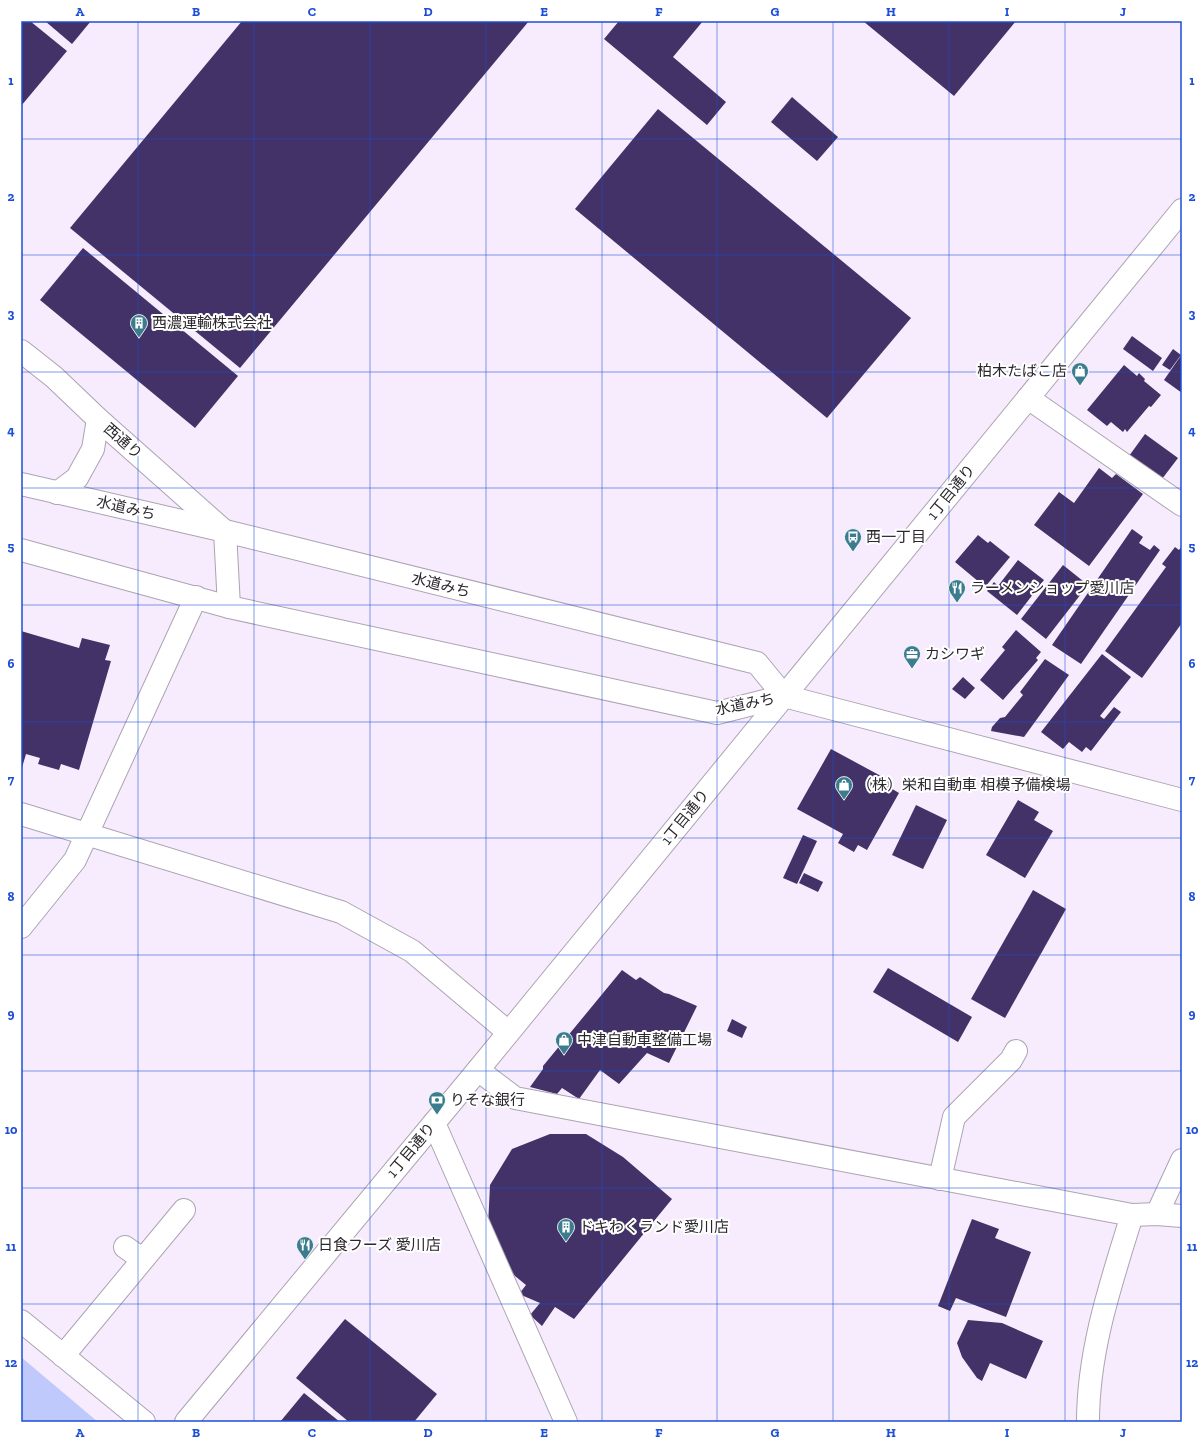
<svg xmlns="http://www.w3.org/2000/svg" width="1203" height="1443" font-family="'Zilla Slab','Noto Sans JP',serif">
	<style>
		.water { fill: #bfc9fc }
		.building { fill: #423267 }
		.lines { fill: none; stroke-linecap: round; stroke-linejoin: round }
		.minor-casing { stroke: #ada3b2; stroke-width: 24 }
		.tertiary-casing { stroke: #ada3b2; stroke-width: 24 }
		.minor { stroke: #fff; stroke-width: 22 }
		.tertiary { stroke: #fff; stroke-width: 22 }
		.grid { fill: none; stroke: #1d4ed8; stroke-width: 1; stroke-opacity: 0.55 }
		.labels { text-anchor: middle; stroke-width: 4; stroke-linejoin: round; paint-order: stroke }
		.poi-label { font-size: 15px; fill: #2b272d; stroke: #fff; text-anchor: start }
		.street-label { font-size: 15px; fill: #2b272d; stroke: #fff }
		.neatline { fill: none; stroke: #1d4ed8; stroke-width: 1.5 }
		.grid-label { font-size: 13px; text-anchor: middle; font-weight: bold; fill: #1d4ed8 }
	</style>
	<rect width="100%" height="100%" fill="#f7ecfd"/>
	<!-- water -->
	<polygon class="water" points="21,1357 98,1422 21,1422"/>
	<!-- building -->
	<g class="building">
		<polygon points="21,21 30,21 67,51 21,106"/>
		<polygon points="45,21 91,21 72,44"/>
		<polygon points="242,21 529,21 240,368 70,228"/>
		<polygon points="619,21 703,21 673,57 726,102 707,125 604,39"/>
		<polygon points="863,21 1016,21 954,96"/>
		<polygon points="792,97 838,137 817,161 771,122"/>
		<polygon points="658,109 911,318 827,418 575,209"/>
		<polygon points="83,248 238,376 195,428 40,300"/>
		<polygon points="1132,336 1162,358 1153,371 1123,349"/>
		<polygon points="1173,349 1181,355 1170,370 1162,365"/>
		<polygon points="1182,354 1182,393 1164,380"/>
		<polygon points="1124,365 1137,376 1139,373 1145,379 1144,381 1161,395 1151,407 1149,406 1127,432 1125,429 1123,432 1111,422 1107,426 1087,410"/>
		<polygon points="1145,434 1178,458 1162,479 1129,456"/>
		<polygon points="1099,468 1112,478 1116,474 1143,494 1089,566 1034,525 1059,492 1074,503"/>
		<polygon points="1132,529 1143,537 1139,543 1150,550 1154,545 1160,550 1081,664 1052,645"/>
		<polygon points="978,535 988,543 990,541 1010,557 985,587 955,562"/>
		<polygon points="1182,546 1182,623 1142,678 1105,651 1166,567 1162,564 1175,547 1179,550"/>
		<polygon points="1018,560 1044,580 1017,615 987,591 994,582 998,586"/>
		<polygon points="1063,565 1088,585 1046,639 1021,619"/>
		<polygon points="1016,630 1041,652 1036,658 1038,660 1003,700 980,680 1005,650 1002,647"/>
		<polygon points="21,631 79,648 82,638 110,645 105,660 111,661 79,770 61,764 59,770 38,764 40,758 26,754 21,771"/>
		<polygon points="1102,654 1131,677 1100,716 1104,719 1114,707 1121,712 1091,751 1086,747 1082,752 1069,742 1063,749 1041,732"/>
		<polygon points="1045,659 1069,675 1024,737 991,731 992,727 1000,718 1005,717 1023,695 1020,692"/>
		<polygon points="963,677 975,688 965,699 952,689"/>
		<polygon points="831,749 892,782 889,787 899,793 867,850 858,845 854,852 838,843 843,834 797,809"/>
		<polygon points="1018,800 1039,812 1034,820 1053,831 1025,878 986,855"/>
		<polygon points="916,805 947,820 923,869 892,855"/>
		<polygon points="803,835 817,841 797,884 783,878"/>
		<polygon points="804,873 823,882 818,892 799,883"/>
		<polygon points="1033,890 1066,909 1005,1018 971,999"/>
		<polygon points="888,968 972,1017 958,1042 873,992"/>
		<polygon points="622,970 636,980 640,977 664,993 669,994 697,1006 669,1063 647,1053 619,1084 600,1070 579,1099 562,1088 557,1094 530,1087 543,1069 543,1066"/>
		<polygon points="732,1019 747,1027 742,1038 727,1031"/>
		<polygon points="550,1134 586,1134 623,1157 672,1199 574,1319 555,1307 542,1326 530,1315 540,1303 519,1294 526,1285 515,1276 502,1257 488,1226 490,1185 512,1149"/>
		<polygon points="972,1219 999,1229 995,1238 1031,1252 1006,1317 956,1298 950,1311 938,1306"/>
		<polygon points="345,1319 437,1394 414,1422 349,1422 296,1378"/>
		<polygon points="968,1320 1002,1323 1043,1341 1026,1379 990,1363 982,1381 977,1378 962,1357 957,1343"/>
		<polygon points="304,1393 340,1422 280,1422"/>
	</g>
	<g class="lines">
		<!-- minor casing -->
		<g class="minor-casing">
			<g id="minor">
				<polyline points="1028,398 1182,505"/>
				<polyline points="784,696 1182,800"/>
				<polyline points="21,814 341,912 412,951 508,1032"/>
				<polyline points="21,927 75,860 196,597"/>
				<polyline points="478,1070 515,1098 1132,1215 1157,1214 1182,1216"/>
				<polyline points="434,1123 566,1422"/>
				<polyline points="940,1179 954,1117 1011,1060 1016,1051"/>
				<polyline points="1157,1214 1182,1160"/>
				<polyline points="125,1247 142,1259"/>
				<polyline points="63,1356 184,1210"/>
				<path d="M1088 1422C1088 1350 1111 1283 1132 1215"/>
			</g>
		</g>
		<!-- tertiary casing -->
		<g class="tertiary-casing">
			<g id="tertiary">
				<polyline points="21,351 54,377 98,419 222,529"/>
				<polyline points="21,484 225,531 757,663 784,696"/>
				<polyline points="57,493 77,478 93,449 98,419"/>
				<polyline points="225,531 229,607"/>
				<polyline points="21,550 229,607 717,713 784,696"/>
				<polyline points="21,1321 144,1422"/>
				<polyline points="186,1422 478,1070 1182,210"/>
			</g>
		</g>
		<!-- minor -->
		<use href="#minor" class="minor"/>
		<!-- tertiary -->
		<use href="#tertiary" class="tertiary"/>
	</g>
	<!-- grid -->
	<path class="grid" d="M138 21V1422M254 21V1422M370 21V1422M486 21V1422M602 21V1422M717 21V1422M833 21V1422M949 21V1422M1065 21V1422M21 139H1182M21 255H1182M21 372H1182M21 488H1182M21 605H1182M21 722H1182M21 838H1182M21 955H1182M21 1071H1182M21 1188H1182M21 1304H1182"/>
	<!-- icons -->
	<defs>
		<g id="building-pin" transform="scale(0.9)"><path d="M0 17L-7.5 6A9.5 9.5 0 1 1 7.5 6Z" fill="#3b7d8e" stroke="#fff"/><path d="M-4-6H4V6H1V3H-1V6H-4ZM-2.5-4.3h1.7v1.8h-1.7ZM.8-4.3h1.7v1.8H.8ZM-2.5-1h1.7V.8h-1.7ZM.8-1h1.7V.8H.8Z" fill="#fff"/></g>
		<g id="shop-pin" transform="scale(0.9)"><path d="M0 17L-7.5 6A9.5 9.5 0 1 1 7.5 6Z" fill="#3b7d8e" stroke="#fff"/><path d="M-5-2.5h2.3a2.7 3.5 0 0 1 5.4 0H5L5.5 6h-11ZM-1.5-2.5h3a1.5 2.3 0 0 0-3 0Z" fill="#fff"/></g>
		<g id="bus-pin" transform="scale(0.9)"><path d="M0 17L-7.5 6A9.5 9.5 0 1 1 7.5 6Z" fill="#3b7d8e" stroke="#fff"/><path d="M-5-6H5V4H4V6H2V4H-2V6H-4V4H-5ZM-3.5-4V0h7V-4ZM-3.5 1.2v1.5H-2V1.2ZM2 1.2v1.5H3.5V1.2Z" fill="#fff"/></g>
		<g id="restaurant-pin" transform="scale(0.9)"><path d="M0 17L-7.5 6A9.5 9.5 0 1 1 7.5 6Z" fill="#3b7d8e" stroke="#fff"/><path d="M-5-6h1v4h1v-4h1v4h1v-4h1v5L-1.5 .5V6h-2V.5L-5-1ZM5-6V6H3V1.5H1.5Q1.5-4 5-6Z" fill="#fff"/></g>
		<g id="office-pin" transform="scale(0.9)"><path d="M0 17L-7.5 6A9.5 9.5 0 1 1 7.5 6Z" fill="#3b7d8e" stroke="#fff"/><path d="M-6-3h4V-5.5h4V-3h4V5H-6ZM-1-4.5V-3h2v-1.5ZM-6 0V1H6V0Z" fill="#fff"/></g>
		<g id="bank-pin" transform="scale(0.9)"><path d="M0 17L-7.5 6A9.5 9.5 0 1 1 7.5 6Z" fill="#3b7d8e" stroke="#fff"/><path d="M-6-4H6V4H-6ZM0-2.3a2.3 2.3 0 1 0 0 4.6a2.3 2.3 0 1 0 0-4.6Z" fill="#fff"/></g>
	</defs>
	<g fill-rule="evenodd">
		<use href="#building-pin" x="139" y="323"/>
		<use href="#shop-pin" x="1080" y="371"/>
		<use href="#bus-pin" x="853" y="537"/>
		<use href="#restaurant-pin" x="957" y="588"/>
		<use href="#office-pin" x="912" y="654"/>
		<use href="#shop-pin" x="844" y="785"/>
		<use href="#shop-pin" x="564" y="1040"/>
		<use href="#bank-pin" x="437" y="1100"/>
		<use href="#building-pin" x="566" y="1227"/>
		<use href="#restaurant-pin" x="305" y="1245"/>
	</g>
	<g class="labels">
		<!-- poi labels -->
		<g class="poi-label">
			<text x="152" y="328">西濃運輸株式会社</text>
			<text x="1067" y="376" text-anchor="end">柏木たばこ店</text>
			<text x="866" y="542">西一丁目</text>
			<text x="970" y="593">ラーメンショップ愛川店</text>
			<text x="925" y="659">カシワギ</text>
			<text x="857" y="790">（株）栄和自動車 相模予備検場</text>
			<text x="577" y="1045">中津自動車整備工場</text>
			<text x="450" y="1105">りそな銀行</text>
			<text x="579" y="1232">ドキわくランド愛川店</text>
			<text x="318" y="1250">日食フーズ 愛川店</text>
		</g>
		<!-- street labels -->
		<g class="street-label">
			<text transform="translate(123 441) rotate(41)" y="5">西通り</text>
			<text transform="translate(951 492) rotate(-51)" y="5">1丁目通り</text>
			<text transform="translate(126 508) rotate(13)" y="5">水道みち</text>
			<text transform="translate(441 585) rotate(14)" y="5">水道みち</text>
			<text transform="translate(745 704) rotate(-11)" y="5">水道みち</text>
			<text transform="translate(685 817) rotate(-51)" y="5">1丁目通り</text>
			<text transform="translate(411 1150) rotate(-50)" y="5">1丁目通り</text>
		</g>
	</g>
	<!-- border -->
	<rect width="1203" height="1443" fill="none" stroke="#ffffff" stroke-width="44"/>
	<rect x="22" y="22" width="1159" height="1399" class="neatline"/>
	<g class="grid-label">
		<text x="80" y="16">A</text>
		<text x="196" y="16">B</text>
		<text x="312" y="16">C</text>
		<text x="428" y="16">D</text>
		<text x="544" y="16">E</text>
		<text x="659" y="16">F</text>
		<text x="775" y="16">G</text>
		<text x="891" y="16">H</text>
		<text x="1007" y="16">I</text>
		<text x="1123" y="16">J</text>
		<text x="11" y="85">1</text>
		<text x="1192" y="85">1</text>
		<text x="11" y="201">2</text>
		<text x="1192" y="201">2</text>
		<text x="11" y="318">3</text>
		<text x="1192" y="318">3</text>
		<text x="11" y="435">4</text>
		<text x="1192" y="435">4</text>
		<text x="11" y="551">5</text>
		<text x="1192" y="551">5</text>
		<text x="11" y="668">6</text>
		<text x="1192" y="668">6</text>
		<text x="11" y="784">7</text>
		<text x="1192" y="784">7</text>
		<text x="11" y="901">8</text>
		<text x="1192" y="901">8</text>
		<text x="11" y="1018">9</text>
		<text x="1192" y="1018">9</text>
		<text x="11" y="1134">10</text>
		<text x="1192" y="1134">10</text>
		<text x="11" y="1251">11</text>
		<text x="1192" y="1251">11</text>
		<text x="11" y="1367">12</text>
		<text x="1192" y="1367">12</text>
		<text x="80" y="1437">A</text>
		<text x="196" y="1437">B</text>
		<text x="312" y="1437">C</text>
		<text x="428" y="1437">D</text>
		<text x="544" y="1437">E</text>
		<text x="659" y="1437">F</text>
		<text x="775" y="1437">G</text>
		<text x="891" y="1437">H</text>
		<text x="1007" y="1437">I</text>
		<text x="1123" y="1437">J</text>
	</g>
</svg>
